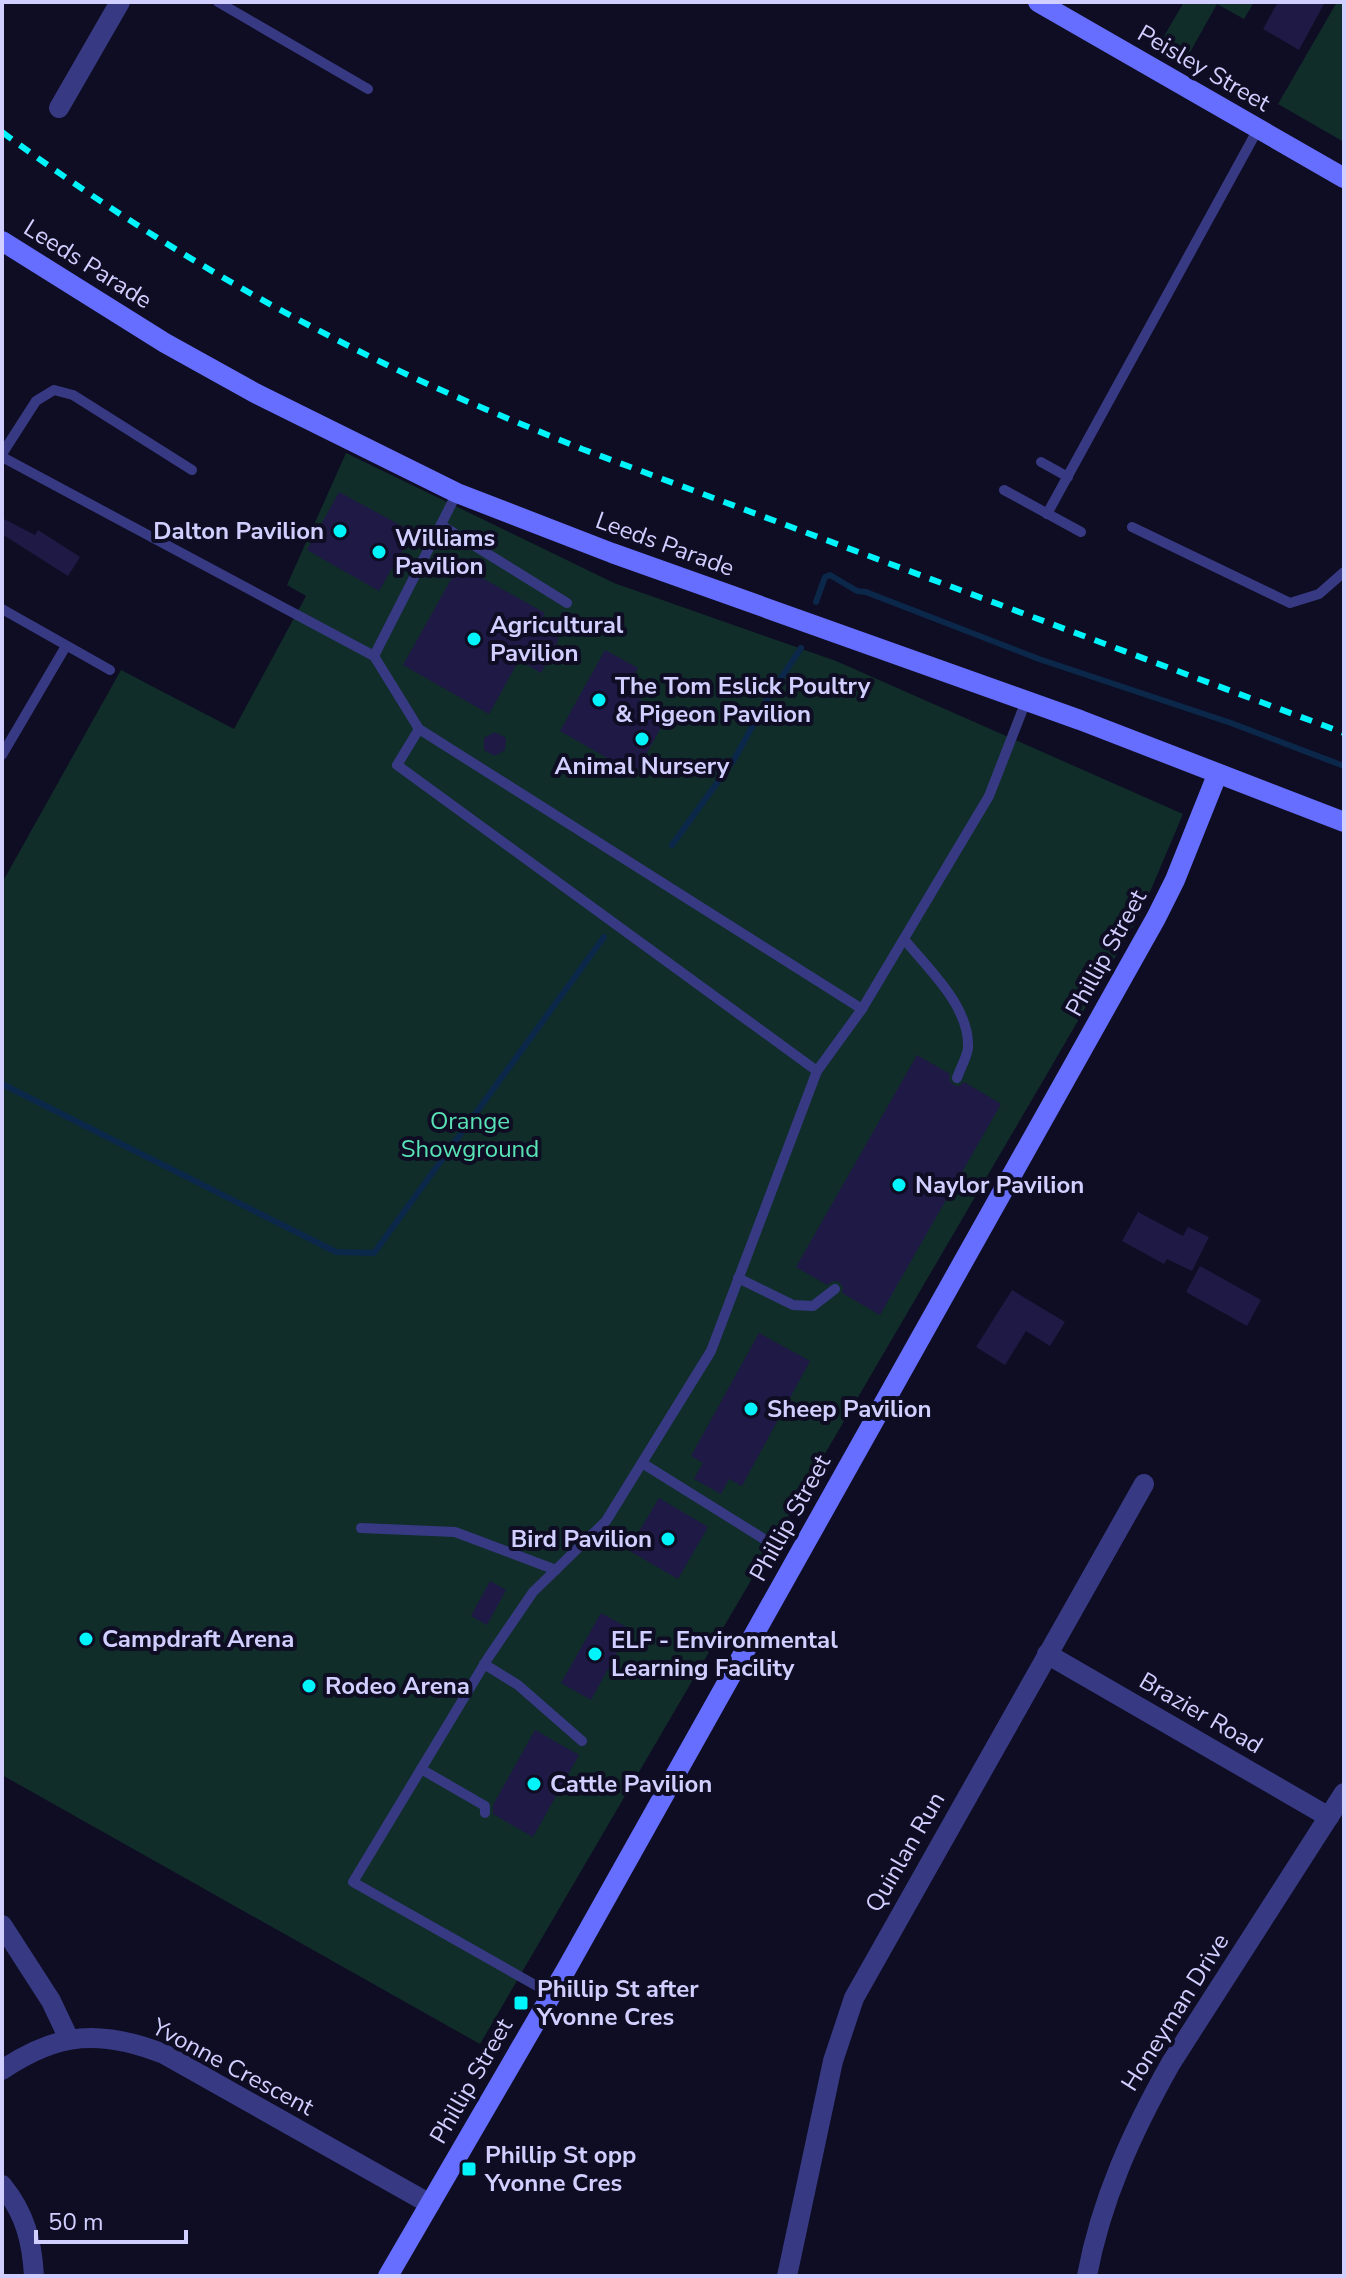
<svg xmlns="http://www.w3.org/2000/svg" width="1346" height="2278" font-family="'Nunito Sans',sans-serif">
	<style>
		.green { fill: #102d2a }
		.lines { fill: none; stroke-linecap: round; stroke-linejoin: round }
		.stream { stroke: #0b2749; stroke-width: 6 }
		.building { fill: #1e1945 }
		.lane { stroke: #373a83; stroke-width: 10 }
		.street { stroke: #373a83; stroke-width: 20 }
		.secondary { stroke: #666eff; stroke-width: 20 }
		.rail { stroke: #00f4fa; stroke-width: 6; stroke-dasharray: 12 10; stroke-linecap: butt }
		.poi-dot { fill: #00f4fa; stroke: #0f0d23; stroke-width: 3 }
		.labels { text-anchor: middle; stroke-width: 8; stroke-linejoin: round; paint-order: stroke }
		.street-label { font-size: 24px; fill: #d1cfff; stroke: #0f0d23 }
		.poi-label { font-size: 24px; font-weight: bold; fill: #d1cfff; stroke: #0f0d23; text-anchor: start }
		.park-label { font-size: 24px; fill: #58e2b5; stroke: #0f0d23 }
	</style>
	<rect width="100%" height="100%" fill="#0f0d23"/>
	<!-- green -->
	<g class="green">
		<polygon points="1184,2 1254,2 1244,19 1217,4 1189,54 1163,38"/>
		<polygon points="1337,2 1344,2 1344,142 1278,104"/>
		<polygon points="346,453 614,583 836,661 1183,814 1141,913 480,2044 2,1775 2,883 121,670 234,729 306,596 287,585"/>
	</g>
	<g class="lines">
		<!-- stream -->
		<g class="stream">
			<polyline points="816,602 825,577 830,575 857,591 866,592 1039,659 1231,723 1344,766"/>
			<polyline points="672,845 735,758 769,696 801,648"/>
			<polyline points="2,1084 336,1252 374,1253 604,937"/>
		</g>
	</g>
	<!-- building -->
	<g class="building">
		<polygon points="1278,2 1325,2 1299,50 1263,29"/>
		<polygon points="339,492 413,532 379,591 307,550"/>
		<polygon points="2,518 35,535 38,530 80,557 68,576 2,534"/>
		<polygon points="459,565 545,613 538,626 559,639 541,673 519,660 489,714 403,665"/>
		<polygon points="605,650 638,668 625,691 668,715 635,774 560,731"/>
		<polygon points="495,732 506,738 505,750 495,756 484,750 484,738"/>
		<polygon points="917,1055 950,1074 949,1080 954,1085 959,1086 964,1082 1001,1104 880,1315 842,1293 843,1287 839,1282 833,1281 827,1285 796,1267"/>
		<polygon points="1138,1212 1183,1236 1188,1227 1209,1237 1192,1271 1167,1259 1164,1264 1122,1241"/>
		<polygon points="1200,1266 1261,1300 1247,1326 1186,1292"/>
		<polygon points="1012,1290 1065,1322 1050,1346 1026,1331 1005,1365 976,1347"/>
		<polygon points="759,1333 810,1361 742,1486 729,1479 721,1494 694,1479 703,1463 691,1456"/>
		<polygon points="659,1498 708,1527 678,1579 628,1550"/>
		<polygon points="490,1581 506,1590 487,1625 471,1616"/>
		<polygon points="601,1613 630,1629 591,1700 561,1683"/>
		<polygon points="535,1730 579,1755 533,1837 493,1814 493,1805"/>
	</g>
	<g class="lines">
		<!-- lane -->
		<g class="lane">
			<polyline points="218,2 368,89"/>
			<polyline points="2,454 36,401 54,390 73,395 192,470"/>
			<polyline points="2,457 374,656 419,729 862,1009"/>
			<polyline points="1041,462 1068,477"/>
			<polyline points="1004,490 1081,532"/>
			<polyline points="1047,514 1258,129"/>
			<polyline points="441,525 567,603"/>
			<polyline points="1132,527 1290,603 1319,594 1344,572"/>
			<polyline points="2,609 110,670"/>
			<polyline points="374,656 457,493"/>
			<polyline points="419,729 397,765 817,1071"/>
			<polyline points="2,755 66,646"/>
			<path d="M904 939C928 969 970 1006 968 1048 967 1057 960 1069 957 1078"/>
			<polyline points="738,1278 793,1305 813,1306 835,1289"/>
			<polyline points="642,1463 772,1544"/>
			<polyline points="361,1528 455,1532 556,1570"/>
			<polyline points="484,1664 518,1685 582,1741"/>
			<polyline points="421,1769 485,1806 485,1813"/>
			<polyline points="551,1994 353,1882 488,1658 533,1592 606,1521 711,1351 817,1071 862,1009 989,796 1026,701"/>
		</g>
		<!-- street -->
		<g class="street">
			<polyline points="59,108 120,2"/>
			<polyline points="1047,1654 1329,1817"/>
			<polyline points="2,1925 51,2001 69,2039"/>
			<path d="M2 2070C58 2032 101 2029 164 2054L430 2204"/>
			<path d="M2 2185C25 2213 32 2241 34 2276"/>
			<polyline points="787,2276 833,2061 854,1998 1144,1484"/>
			<path d="M1087 2276C1101 2200 1133 2130 1171 2063L1344 1793"/>
		</g>
		<!-- secondary -->
		<g class="secondary">
			<polyline points="1038,2 1344,178"/>
			<polyline points="2,241 165,343 255,393 457,493 612,553 1080,720 1344,822"/>
			<polyline points="388,2276 567,1968 1156,918 1175,880 1217,775"/>
		</g>
		<!-- rail -->
		<path class="rail" d="M2 132C121 220 248 297 381 362 446 394 514 421 582 449L1344 733"/>
	</g>
	<!-- markers -->
	<g class="poi-dot">
		<circle cx="340" cy="531" r="8"/>
		<circle cx="379" cy="552" r="8"/>
		<circle cx="474" cy="639" r="8"/>
		<circle cx="599" cy="700" r="8"/>
		<circle cx="642" cy="739" r="8"/>
		<circle cx="899" cy="1185" r="8"/>
		<circle cx="751" cy="1409" r="8"/>
		<circle cx="668" cy="1539" r="8"/>
		<circle cx="86" cy="1639" r="8"/>
		<circle cx="595" cy="1654" r="8"/>
		<circle cx="309" cy="1686" r="8"/>
		<circle cx="534" cy="1784" r="8"/>
		<rect x="513" y="1995" width="16" height="16" rx="4"/>
		<rect x="461" y="2161" width="16" height="16" rx="4"/>
	</g>
	<g class="labels">
		<!-- street labels -->
		<g class="street-label">
			<text transform="translate(1204 68) rotate(30)" y="8">Peisley Street</text>
			<text transform="translate(88 264) rotate(32)" y="8">Leeds Parade</text>
			<text transform="translate(665 544) rotate(20)" y="8">Leeds Parade</text>
			<text transform="translate(1106 953) rotate(-61)" y="8">Phillip Street</text>
			<text transform="translate(790 1518) rotate(-61)" y="8">Phillip Street</text>
			<text transform="translate(1201 1713) rotate(30)" y="8">Brazier Road</text>
			<text transform="translate(905 1852) rotate(-60)" y="8">Quinlan Run</text>
			<text transform="translate(1175 2012) rotate(-58)" y="8">Honeyman Drive</text>
			<text transform="translate(233 2067) rotate(28)" y="8">Yvonne Crescent</text>
			<text transform="translate(471 2081) rotate(-60)" y="8">Phillip Street</text>
		</g>
		<!-- poi labels -->
		<g class="poi-label">
			<text x="324" y="539" text-anchor="end">Dalton Pavilion</text>
			<text x="395" y="546">Williams<tspan x="395" dy="28">Pavilion</tspan></text>
			<text x="490" y="633">Agricultural<tspan x="490" dy="28">Pavilion</tspan></text>
			<text x="615" y="694">The Tom Eslick Poultry<tspan x="615" dy="28">&amp; Pigeon Pavilion</tspan></text>
			<text x="642" y="774" text-anchor="middle">Animal Nursery</text>
			<text x="915" y="1193">Naylor Pavilion</text>
			<text x="767" y="1417">Sheep Pavilion</text>
			<text x="652" y="1547" text-anchor="end">Bird Pavilion</text>
			<text x="102" y="1647">Campdraft Arena</text>
			<text x="611" y="1648">ELF - Environmental<tspan x="611" dy="28">Learning Facility</tspan></text>
			<text x="325" y="1694">Rodeo Arena</text>
			<text x="550" y="1792">Cattle Pavilion</text>
			<text x="537" y="1997">Phillip St after<tspan x="537" dy="28">Yvonne Cres</tspan></text>
			<text x="485" y="2163">Phillip St opp<tspan x="485" dy="28">Yvonne Cres</tspan></text>
		</g>
		<!-- park labels -->
		<g class="park-label">
			<text x="470" y="1129">Orange<tspan x="470" dy="28">Showground</tspan></text>
		</g>
	</g>
	<!-- border -->
	<rect width="1346" height="2278" fill="none" stroke="#d1cfff" stroke-width="8"/>
	<!-- scale -->
	<path d="M36 2230v12h150v-12" fill="none" stroke="#d1cfff" stroke-width="4"/>
	<text x="48" y="2230" font-size="24" fill="#d1cfff" stroke="#0f0d23" stroke-width="6" paint-order="stroke">50 m</text>
</svg>
